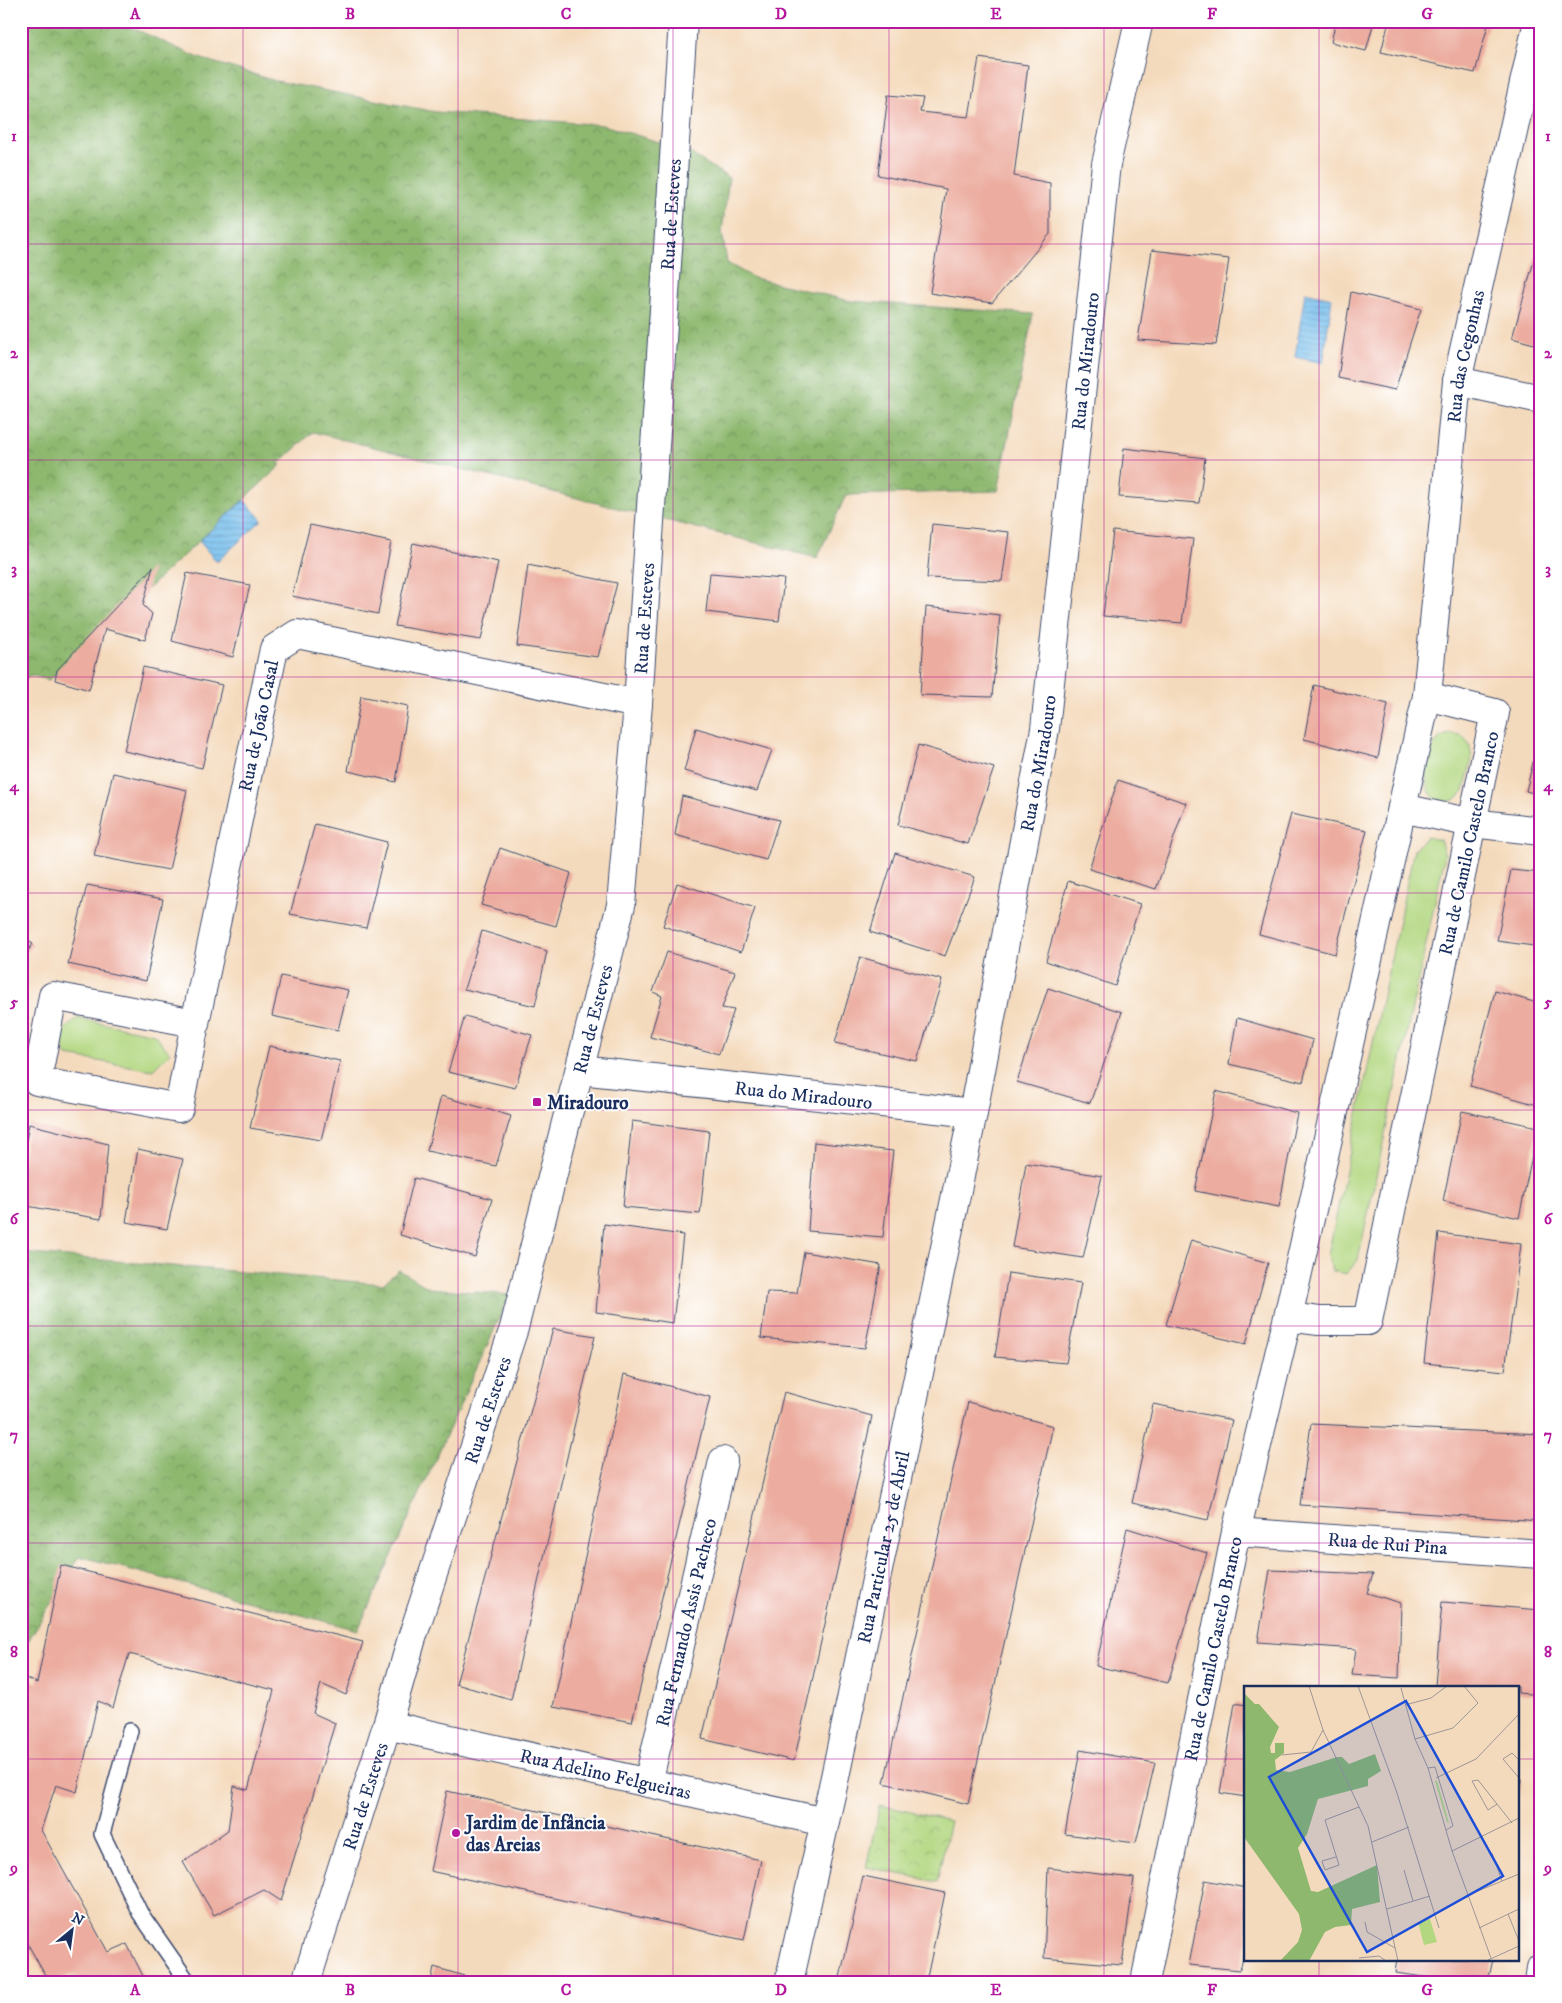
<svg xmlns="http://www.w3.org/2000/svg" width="1562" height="2003" font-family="'IM FELL DW Pica',serif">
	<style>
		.forest { fill: url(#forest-crowns); stroke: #547466 }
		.park { fill: url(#park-crowns); stroke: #66836f }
		.garden { fill: #b2d780; stroke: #66836f }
		.water { fill: url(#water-rules); stroke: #4876a6 }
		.building { fill: #ecac9f }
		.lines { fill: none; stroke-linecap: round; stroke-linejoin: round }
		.service-casing { stroke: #3c496c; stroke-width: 18 }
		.minor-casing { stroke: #3c496c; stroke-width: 30 }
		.tertiary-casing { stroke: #3c496c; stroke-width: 30 }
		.service { stroke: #fff; stroke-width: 15 }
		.minor { stroke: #fff; stroke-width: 28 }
		.tertiary { stroke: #fff; stroke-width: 28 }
		.grid { fill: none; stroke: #b5179e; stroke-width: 1; stroke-opacity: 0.55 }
		.poi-dot { fill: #b5179e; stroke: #fff; stroke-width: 2 }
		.labels { text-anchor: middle; stroke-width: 4; stroke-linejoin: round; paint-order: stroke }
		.street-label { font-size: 19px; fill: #1b2f5e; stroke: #fff }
		.poi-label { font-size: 19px; font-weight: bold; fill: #1b2f5e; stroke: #fff; text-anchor: start }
		.inset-road { fill: none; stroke: #9d9696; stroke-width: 1 }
		.view { fill: #1d4ed8; fill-opacity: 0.15; stroke: #1d4ed8; stroke-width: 2.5 }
		.inset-edge { fill: none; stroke: #1b2f5e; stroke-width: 2.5 }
		.neatline { fill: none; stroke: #b5179e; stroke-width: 2 }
		.grid-label { font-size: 16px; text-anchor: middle; font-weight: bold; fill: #b5179e }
	</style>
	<defs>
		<pattern id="forest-crowns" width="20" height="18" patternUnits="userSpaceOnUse" patternTransform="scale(1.25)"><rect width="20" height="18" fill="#8db86e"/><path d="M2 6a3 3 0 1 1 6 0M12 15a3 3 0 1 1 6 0" fill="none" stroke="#72965e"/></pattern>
		<pattern id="park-crowns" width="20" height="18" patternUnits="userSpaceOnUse" patternTransform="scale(1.25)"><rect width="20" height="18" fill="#b2d780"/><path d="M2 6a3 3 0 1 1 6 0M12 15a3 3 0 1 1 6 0" fill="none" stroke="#98b971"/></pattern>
		<pattern id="water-rules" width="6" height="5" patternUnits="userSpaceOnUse" patternTransform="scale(1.25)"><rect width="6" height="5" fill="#75beed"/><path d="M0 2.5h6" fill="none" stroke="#5f9bc3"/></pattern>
	</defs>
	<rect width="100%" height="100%" fill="#fff"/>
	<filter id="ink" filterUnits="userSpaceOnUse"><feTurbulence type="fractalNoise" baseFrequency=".02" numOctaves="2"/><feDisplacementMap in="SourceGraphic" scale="10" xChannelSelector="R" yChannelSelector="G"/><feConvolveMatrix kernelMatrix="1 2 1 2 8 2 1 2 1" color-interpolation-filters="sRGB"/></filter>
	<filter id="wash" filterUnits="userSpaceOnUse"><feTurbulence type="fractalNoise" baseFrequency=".0096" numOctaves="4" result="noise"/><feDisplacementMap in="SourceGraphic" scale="20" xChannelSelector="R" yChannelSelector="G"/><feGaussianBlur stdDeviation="1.12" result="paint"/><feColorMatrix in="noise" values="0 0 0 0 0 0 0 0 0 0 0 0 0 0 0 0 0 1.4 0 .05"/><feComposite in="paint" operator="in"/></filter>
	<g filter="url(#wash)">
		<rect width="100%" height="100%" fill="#f4dabc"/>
		<!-- forest -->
		<g class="forest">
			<polygon points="21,21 125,21 124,24 199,58 276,81 436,112 603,125 685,150 729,178 722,231 727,263 754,278 850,301 1033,314 998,491 846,495 817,558 313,432 278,464 281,465 49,680 30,675 21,681"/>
			<polygon points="21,1253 383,1284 399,1270 429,1288 510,1295 358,1630 79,1556 21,1653"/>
		</g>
		<!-- park -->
		<polygon class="park" points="880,1805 950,1821 937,1882 866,1867"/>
		<!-- garden -->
		<g class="garden">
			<polygon points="1449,734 1462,735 1470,746 1472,759 1464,791 1456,799 1446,803 1435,799 1429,791 1425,779 1432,748 1440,737"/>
			<polygon points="1426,837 1440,840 1445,855 1358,1260 1346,1274 1332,1271 1328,1255 1414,850"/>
			<polygon points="77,1018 154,1034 170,1053 153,1070 67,1056 58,1036"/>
		</g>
		<!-- water -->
		<g class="water">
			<polygon points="1305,292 1332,298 1323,363 1295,357"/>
			<polygon points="244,500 262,520 217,562 199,541"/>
		</g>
		<g id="blocks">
			<!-- building -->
			<g class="building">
				<polygon points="1336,21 1374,21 1366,51 1331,42"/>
				<polygon points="1389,21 1489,21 1475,73 1381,52"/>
				<polygon points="979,58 1028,65 1014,176 1050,183 1050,234 992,303 930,293 946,189 878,175 888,95 923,98 920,112 969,117"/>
				<polygon points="1540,240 1541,240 1541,346 1512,338"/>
				<polygon points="1152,250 1229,259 1216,345 1138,340"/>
				<polygon points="1351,292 1421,309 1395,390 1338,378"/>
				<polygon points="1540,346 1541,346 1541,360 1536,359"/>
				<polygon points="1124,448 1205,458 1199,503 1119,497"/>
				<polygon points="932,524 1009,532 1002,581 927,578"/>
				<polygon points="310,525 391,542 378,614 292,596"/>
				<polygon points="1113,531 1193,539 1182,623 1103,616"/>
				<polygon points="413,543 498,562 481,640 395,626"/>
				<polygon points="528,565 617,583 598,657 517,646"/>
				<polygon points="153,567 143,605 152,614 145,640 105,629 89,690 55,680 57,670"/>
				<polygon points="187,573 250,585 233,657 172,641"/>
				<polygon points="710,573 784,579 779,621 706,612"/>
				<polygon points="926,607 1000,615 992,697 920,695"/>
				<polygon points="143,667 222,685 202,768 124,751"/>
				<polygon points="1314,685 1388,704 1378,758 1304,739"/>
				<polygon points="361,696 408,706 396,782 348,771"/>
				<polygon points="696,728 772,750 757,791 684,771"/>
				<polygon points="1540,734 1541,734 1541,795 1526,791"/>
				<polygon points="918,745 994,768 968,844 898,825"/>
				<polygon points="113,773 187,790 169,870 94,856"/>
				<polygon points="1118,780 1186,803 1156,889 1089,869"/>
				<polygon points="682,796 779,820 766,860 675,835"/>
				<polygon points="1291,814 1367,830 1335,954 1259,934"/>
				<polygon points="315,824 387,842 366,928 290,914"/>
				<polygon points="500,848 571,873 556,926 481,905"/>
				<polygon points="895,853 975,877 945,956 870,932"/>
				<polygon points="1511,870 1541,873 1541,947 1497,941"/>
				<polygon points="1068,881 1140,904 1115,986 1046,961"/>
				<polygon points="677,883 755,908 741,952 663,926"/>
				<polygon points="87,885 163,899 146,981 68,964"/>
				<polygon points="482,931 547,951 535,1006 464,989"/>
				<polygon points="21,936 33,944 21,960"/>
				<polygon points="667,952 735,972 722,1008 734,1010 719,1054 650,1037 662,996 653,992"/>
				<polygon points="860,957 942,980 917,1061 835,1043"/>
				<polygon points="281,976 348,990 338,1030 272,1016"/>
				<polygon points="1048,988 1122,1012 1090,1103 1017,1082"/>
				<polygon points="1495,991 1541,1004 1541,1106 1470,1086"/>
				<polygon points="465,1016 532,1035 515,1088 448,1072"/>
				<polygon points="1237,1018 1313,1040 1303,1082 1229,1064"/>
				<polygon points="269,1046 340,1061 321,1140 250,1128"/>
				<polygon points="1216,1091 1297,1113 1279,1207 1195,1191"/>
				<polygon points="441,1096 511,1116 496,1166 427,1151"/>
				<polygon points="1462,1111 1538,1127 1519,1218 1443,1201"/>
				<polygon points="632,1121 709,1131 700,1214 623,1207"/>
				<polygon points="29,1124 108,1144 101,1219 21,1205 21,1170"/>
				<polygon points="814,1142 893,1151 883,1237 808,1231"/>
				<polygon points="138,1149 183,1159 167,1229 126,1222"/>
				<polygon points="1026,1163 1102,1176 1083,1258 1012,1247"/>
				<polygon points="414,1178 492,1199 475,1257 400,1235"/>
				<polygon points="604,1224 683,1235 673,1323 596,1312"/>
				<polygon points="1439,1233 1521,1244 1505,1371 1424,1363"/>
				<polygon points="1191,1240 1268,1263 1246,1344 1166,1325"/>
				<polygon points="804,1252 881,1265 865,1348 761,1338 767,1292 797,1293"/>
				<polygon points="1008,1273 1081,1283 1066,1363 995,1357"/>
				<polygon points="553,1329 595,1336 511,1700 456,1684"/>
				<polygon points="624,1374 710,1397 632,1722 553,1707"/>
				<polygon points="784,1392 872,1416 794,1761 702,1739"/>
				<polygon points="968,1402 1053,1426 968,1804 884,1783"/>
				<polygon points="1153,1404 1232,1420 1208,1520 1132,1503"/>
				<polygon points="1311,1424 1541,1434 1541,1521 1300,1505"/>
				<polygon points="1127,1528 1207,1553 1168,1683 1096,1666"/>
				<polygon points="61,1565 363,1642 346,1695 321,1684 313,1713 335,1723 281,1901 264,1890 214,1915 183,1862 228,1830 234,1786 248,1790 274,1690 129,1654 113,1708 98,1701 77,1792 56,1785 41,1830 108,1952 127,1944 146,1982 79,1982 75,1974 49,1982 21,1932 21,1684 23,1677 37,1683"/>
				<polygon points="1270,1570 1373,1574 1367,1593 1401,1603 1399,1678 1352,1675 1356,1649 1258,1642"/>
				<polygon points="1442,1602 1541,1610 1541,1695 1518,1693 1518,1687 1435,1686"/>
				<polygon points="1235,1703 1246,1705 1246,1797 1220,1793"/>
				<polygon points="1080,1750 1155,1763 1136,1843 1065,1834"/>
				<polygon points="1518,1779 1522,1779 1519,1795 1518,1795"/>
				<polygon points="447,1791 761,1860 744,1940 430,1871"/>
				<polygon points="1048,1868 1134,1878 1122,1965 1044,1958"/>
				<polygon points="863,1876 945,1893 926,1982 839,1982"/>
				<polygon points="1205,1880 1246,1888 1246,1947 1240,1970 1189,1965"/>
				<polygon points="1397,1959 1493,1959 1488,1982 1462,1982 1395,1973"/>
				<polygon points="434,1967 481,1981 481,1982 431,1982"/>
			</g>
		</g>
	</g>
	<g filter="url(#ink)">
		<use href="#blocks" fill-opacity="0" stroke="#3c496c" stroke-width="1"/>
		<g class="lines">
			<!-- service casing -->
			<g class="service-casing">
				<polyline id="service" points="130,1731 102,1834 140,1913 188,1982"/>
			</g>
			<!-- minor casing -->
			<g class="minor-casing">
				<g id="minor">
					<polyline points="1457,381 1541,399"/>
					<path id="s1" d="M1427 696 1457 381 1538 21"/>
					<polyline points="1402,808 1472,823 1541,831"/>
					<path id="s2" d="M195 1023 53 996 37 1081 179 1108 195 1023 274 649 297 634 638 704"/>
					<path id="s3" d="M580 1070 973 1113"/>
					<path id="s4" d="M1236 1532 1541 1554"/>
					<path id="s5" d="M387 1725 825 1822"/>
					<path id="s6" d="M648 1783 723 1461"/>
					<path id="s7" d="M789 1982 835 1777 973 1113 1045 729 1106 164 1139 21"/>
					<path id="s8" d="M1145 1982 1236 1532 1288 1317 1427 696 1495 713 1368 1321H1319L1288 1317"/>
					<polyline points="1539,1982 1541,1968"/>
				</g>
			</g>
			<!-- tertiary casing -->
			<g class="tertiary-casing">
				<g id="tertiary">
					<path id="s9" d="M306 1982 387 1725 412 1638 514 1328 621 905 638 704 683 21"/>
				</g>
			</g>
			<!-- service -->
			<use href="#service" class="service"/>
			<!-- minor -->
			<use href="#minor" class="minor"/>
			<!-- tertiary -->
			<use href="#tertiary" class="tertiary"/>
		</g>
	</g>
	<!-- grid -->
	<path class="grid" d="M243 21V1982M458 21V1982M673 21V1982M889 21V1982M1104 21V1982M1319 21V1687M21 244H1541M21 460H1541M21 677H1541M21 893H1541M21 1110H1541M21 1326H1541M21 1543H1541M21 1759H1246M1518 1759H1541M1319 1959V1982"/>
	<!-- markers -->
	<g class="poi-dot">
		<rect x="532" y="1097" width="10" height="10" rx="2.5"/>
		<circle cx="456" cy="1833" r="5"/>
	</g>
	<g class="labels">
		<!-- street labels -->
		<g class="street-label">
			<text dy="7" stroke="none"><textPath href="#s9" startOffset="1815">Rua de Esteves</textPath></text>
			<text dy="7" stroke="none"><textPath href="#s1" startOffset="342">Rua das Cegonhas</textPath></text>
			<text dy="7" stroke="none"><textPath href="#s7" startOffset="1649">Rua do Miradouro</textPath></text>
			<text dy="7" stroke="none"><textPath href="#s9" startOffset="1410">Rua de Esteves</textPath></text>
			<text dy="7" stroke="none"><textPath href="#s2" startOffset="766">Rua de João Casal</textPath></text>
			<text dy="7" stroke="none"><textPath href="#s7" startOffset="1244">Rua do Miradouro</textPath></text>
			<text transform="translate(1468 843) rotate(-78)" y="7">Rua de Camilo Castelo Branco</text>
			<text dy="7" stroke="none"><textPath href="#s9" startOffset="1005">Rua de Esteves</textPath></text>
			<text dy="7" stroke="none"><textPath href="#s3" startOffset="225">Rua do Miradouro</textPath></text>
			<text dy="7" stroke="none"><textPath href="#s9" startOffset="600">Rua de Esteves</textPath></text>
			<text dy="7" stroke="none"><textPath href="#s4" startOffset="152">Rua de Rui Pina</textPath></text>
			<text dy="7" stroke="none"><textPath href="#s7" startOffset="445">Rua Particular 25 de Abril</textPath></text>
			<text dy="7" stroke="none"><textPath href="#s6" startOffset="165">Rua Fernando Assis Pacheco</textPath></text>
			<text dy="7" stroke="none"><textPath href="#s8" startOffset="340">Rua de Camilo Castelo Branco</textPath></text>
			<text dy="7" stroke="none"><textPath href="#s5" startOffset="224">Rua Adelino Felgueiras</textPath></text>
			<text dy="7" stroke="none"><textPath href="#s9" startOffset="195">Rua de Esteves</textPath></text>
		</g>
		<!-- poi labels -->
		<g class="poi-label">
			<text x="547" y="1109">Miradouro</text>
			<text x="466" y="1829">Jardim de Infância<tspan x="466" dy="22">das Areias</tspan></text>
		</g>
	</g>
	<!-- overview -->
	<g transform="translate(1244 1686)">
		<rect width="275" height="275" fill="#f4dabc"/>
		<path d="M0 7 11 18H15L35 41 26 61 27 67H31V57H40V67L31 74 32 84 46 86 93 71H98L105 78 131 68 137 85 124 93V100L74 113 63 148 54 162 67 205 74 206 133 179 136 216 108 223 107 239 91 241 81 246 65 275H36L54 256 58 244 55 228 0 151Z" fill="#8db86e"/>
		<path d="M191 95H193L205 137 203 136ZM186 233 193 256 180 259 174 236Z" fill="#b2d780"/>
		<path class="inset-road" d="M65 0 79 44 124 140 154 275M114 0 152 104 195 242M157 2 171 53 184 82M161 19 187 12 203 0M171 53 209 42 234 17 220 0M38 69 67 66 79 44M275 74 268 67 259 73 275 92M192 92 232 73 275 28M253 118 244 124 228 95 234 94 268 137M202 144 209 140 191 81 184 82 208 165 247 272M128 156 165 141M208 165 275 132M248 167 258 195M92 171 78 175 81 184 95 179 81 134 115 121M160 184 169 215M222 210 275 188M143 223 186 210M264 228 275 255M121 236 123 246 151 262M235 242 275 223M115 272 135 270 142 275M242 275 275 260"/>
		<path class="view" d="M162 15 259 190 123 266 25 91Z"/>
		<rect width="275" height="275" class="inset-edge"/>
	</g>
	<!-- margin -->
	<rect width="1562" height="2003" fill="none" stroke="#fff" stroke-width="55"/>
	<!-- north arrow -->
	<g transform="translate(72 1930) rotate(29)" stroke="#ffffff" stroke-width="4" paint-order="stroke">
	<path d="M0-4L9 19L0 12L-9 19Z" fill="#1b2f5e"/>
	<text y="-8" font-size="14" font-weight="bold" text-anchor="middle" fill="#1b2f5e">N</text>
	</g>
	<rect x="28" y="28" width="1506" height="1948" class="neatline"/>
	<g class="grid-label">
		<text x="135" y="19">A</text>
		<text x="350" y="19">B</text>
		<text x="566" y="19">C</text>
		<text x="781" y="19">D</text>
		<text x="996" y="19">E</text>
		<text x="1212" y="19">F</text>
		<text x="1427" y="19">G</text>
		<text x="14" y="141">1</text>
		<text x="1548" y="141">1</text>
		<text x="14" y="358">2</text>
		<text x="1548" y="358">2</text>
		<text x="14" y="574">3</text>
		<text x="1548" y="574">3</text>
		<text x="14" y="791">4</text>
		<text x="1548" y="791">4</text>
		<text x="14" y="1007">5</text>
		<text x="1548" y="1007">5</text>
		<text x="14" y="1224">6</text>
		<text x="1548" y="1224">6</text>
		<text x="14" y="1440">7</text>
		<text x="1548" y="1440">7</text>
		<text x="14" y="1657">8</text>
		<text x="1548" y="1657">8</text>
		<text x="14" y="1873">9</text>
		<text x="1548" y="1873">9</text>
		<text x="135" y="1995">A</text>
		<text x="350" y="1995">B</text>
		<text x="566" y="1995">C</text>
		<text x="781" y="1995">D</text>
		<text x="996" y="1995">E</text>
		<text x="1212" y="1995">F</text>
		<text x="1427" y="1995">G</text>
	</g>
</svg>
